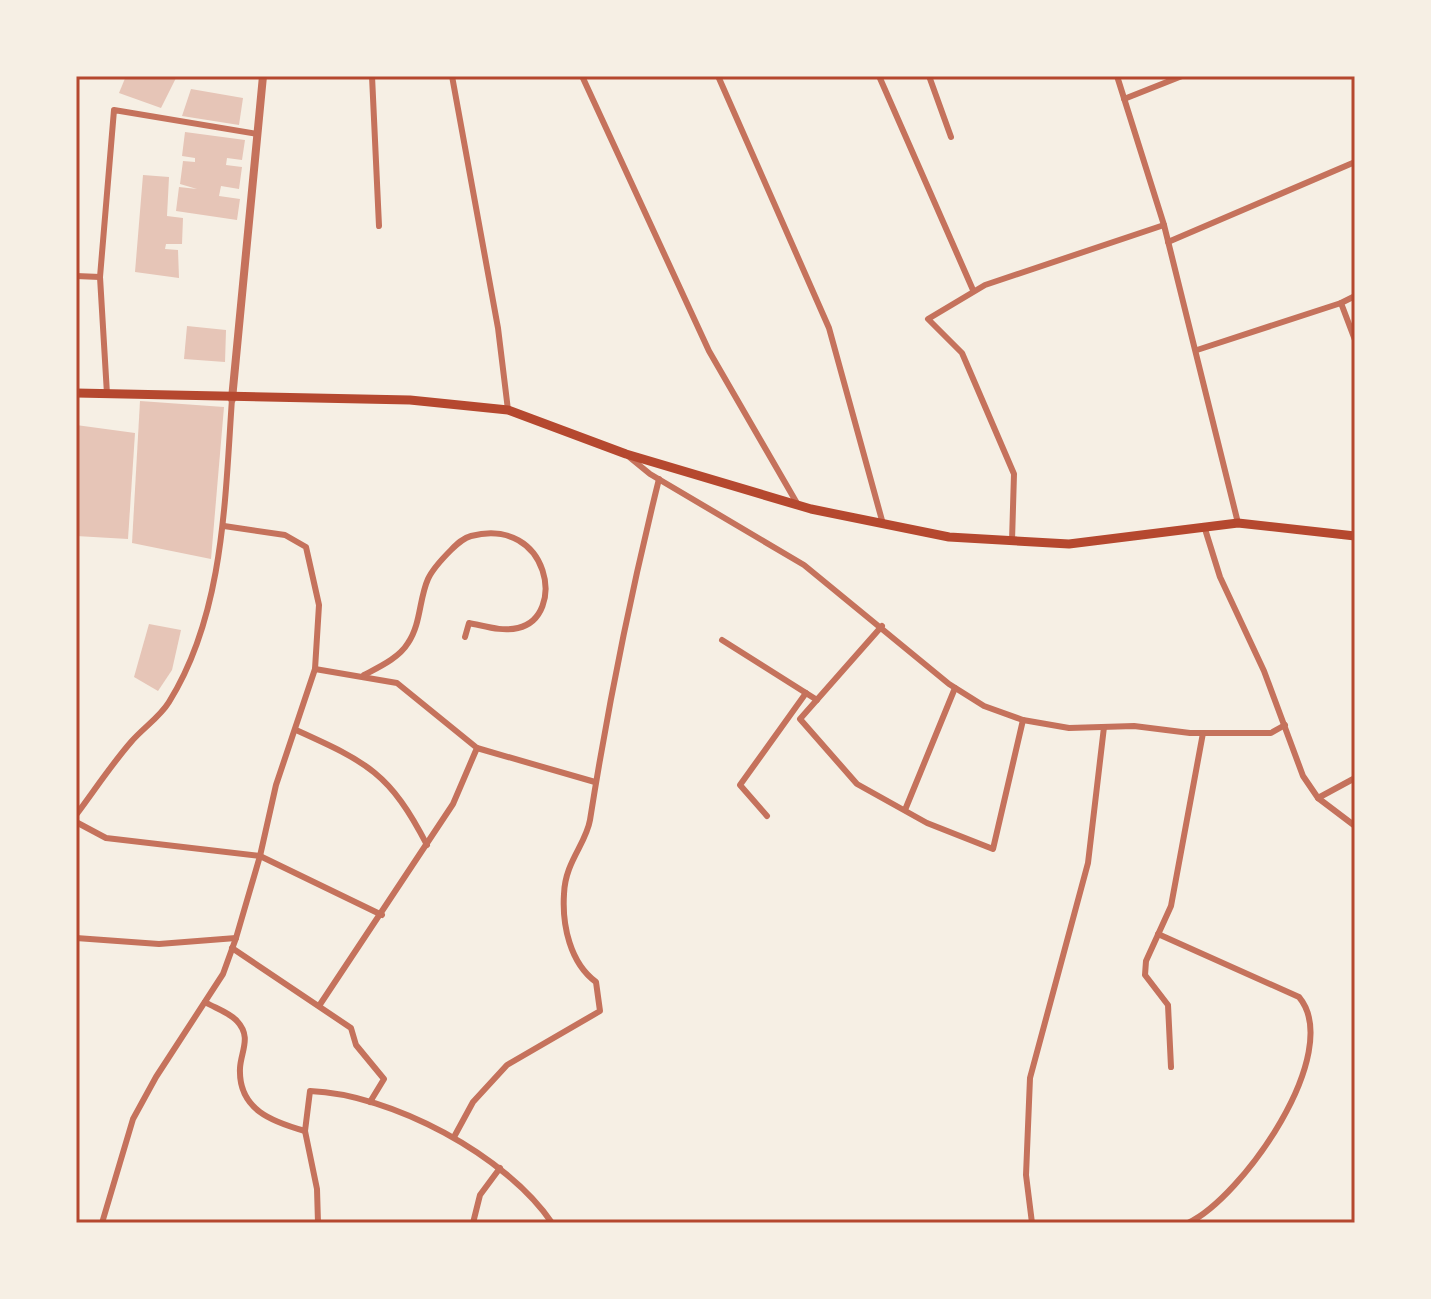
<svg xmlns="http://www.w3.org/2000/svg" width="1431" height="1299" font-family="'PT Sans Narrow',sans-serif">
	<style>
		.building { fill: #e6c5b7 }
		.lines { fill: none; stroke-linecap: round; stroke-linejoin: round }
		.minor { stroke: #c5725c; stroke-width: 6 }
		.tertiary { stroke: #c5725c; stroke-width: 8 }
		.secondary { stroke: #b5482f; stroke-width: 9 }
		.neatline { fill: none; stroke: #b5482f; stroke-width: 3 }
	</style>
	<rect width="100%" height="100%" fill="#f6efe4"/>
	<!-- building -->
	<g class="building">
		<polygon points="126,76 177,76 161,108 119,93"/>
		<polygon points="191,89 243,98 239,125 182,116"/>
		<polygon points="185,132 245,140 242,160 227,158 226,165 242,167 239,189 221,186 219,196 240,199 237,220 176,211 179,187 197,189 180,184 183,161 195,162 195,158 182,156"/>
		<polygon points="143,175 169,177 167,216 183,218 182,244 166,244 165,249 178,250 179,278 135,272"/>
		<polygon points="187,326 226,330 225,362 184,359"/>
		<polygon points="140,401 224,407 211,559 132,543"/>
		<polygon points="76,425 135,433 128,539 76,536"/>
		<polygon points="149,624 181,630 172,670 158,691 134,677"/>
	</g>
	<g class="lines">
		<!-- minor -->
		<g class="minor">
			<polyline points="372,76 379,226"/>
			<polyline points="452,76 498,328 508,410"/>
			<polyline points="582,76 709,351 798,505"/>
			<polyline points="718,76 829,328 883,524"/>
			<polyline points="879,76 973,290"/>
			<polyline points="929,76 951,137"/>
			<polyline points="1117,76 1164,225 1238,523"/>
			<polyline points="1124,99 1182,76"/>
			<polyline points="1168,242 1355,162"/>
			<polyline points="76,276 100,277"/>
			<polyline points="1341,303 1355,296"/>
			<polyline points="1197,350 1341,303 1355,340"/>
			<polyline points="107,394 100,277 114,110 257,134"/>
			<polyline points="628,456 650,474 804,565 949,684 984,706 1023,720 1069,728 1134,726 1190,733 1271,733 1285,725"/>
			<polyline points="1205,529 1220,577 1264,671 1303,776 1318,798 1355,826"/>
			<polyline points="1012,541 1014,474 962,353 928,319 985,285 1164,225"/>
			<polyline points="882,626 800,719 857,784 927,823 993,849 1023,720"/>
			<polyline points="722,640 817,700"/>
			<polyline points="315,669 397,683 477,748 453,804 319,1006"/>
			<path d="M364 675C379 667 399 658 408 643 421 624 419 599 428 579 433 568 443 558 451 550 457 544 463 538 471 536 550 516 567 617 518 628 502 632 485 626 469 623L465 637"/>
			<path d="M296 730C367 762 390 773 427 845"/>
			<polyline points="477,748 595,782"/>
			<polyline points="1318,798 1355,778"/>
			<polyline points="905,810 955,688"/>
			<path d="M76 815C94 791 111 765 131 742 143 728 160 717 169 702 224 614 225 499 232 399"/>
			<polyline points="767,816 740,785 806,693"/>
			<polyline points="76,822 106,838 260,856 382,915"/>
			<path d="M1158 934 1299 997C1345 1052 1242 1198 1188 1223"/>
			<polyline points="76,938 159,944 236,938"/>
			<polyline points="232,948 351,1028 356,1045 384,1079 370,1102"/>
			<path d="M205 1002C215 1008 230 1013 237 1021 252 1037 241 1051 240 1068 238 1110 273 1122 305 1131"/>
			<polyline points="1171,1067 1168,1005 1145,975 1146,961 1171,906 1203,733"/>
			<path d="M454 1137 473 1102 507 1065 600 1011 596 982C570 963 562 925 564 894 565 862 586 844 590 820 608 706 631 592 659 479"/>
			<polyline points="102,1223 133,1119 156,1077 223,974 236,938 260,856 276,785 315,669 319,605 306,547 285,535 224,526"/>
			<path d="M318 1223 317 1189 305 1131 310 1091C391 1094 506 1155 552 1223"/>
			<polyline points="473,1223 480,1195 500,1168"/>
			<polyline points="1032,1223 1026,1175 1030,1078 1088,863 1104,727"/>
		</g>
		<!-- tertiary -->
		<polyline class="tertiary" points="232,399 263,76"/>
		<!-- secondary -->
		<polyline class="secondary" points="76,393 410,400 508,410 626,454 811,509 949,537 1069,544 1238,523 1355,536"/>
	</g>
	<!-- border -->
	<rect width="1431" height="1299" fill="none" stroke="#f6efe4" stroke-width="156"/>
	<rect x="78" y="78" width="1275" height="1143" class="neatline"/>
</svg>
